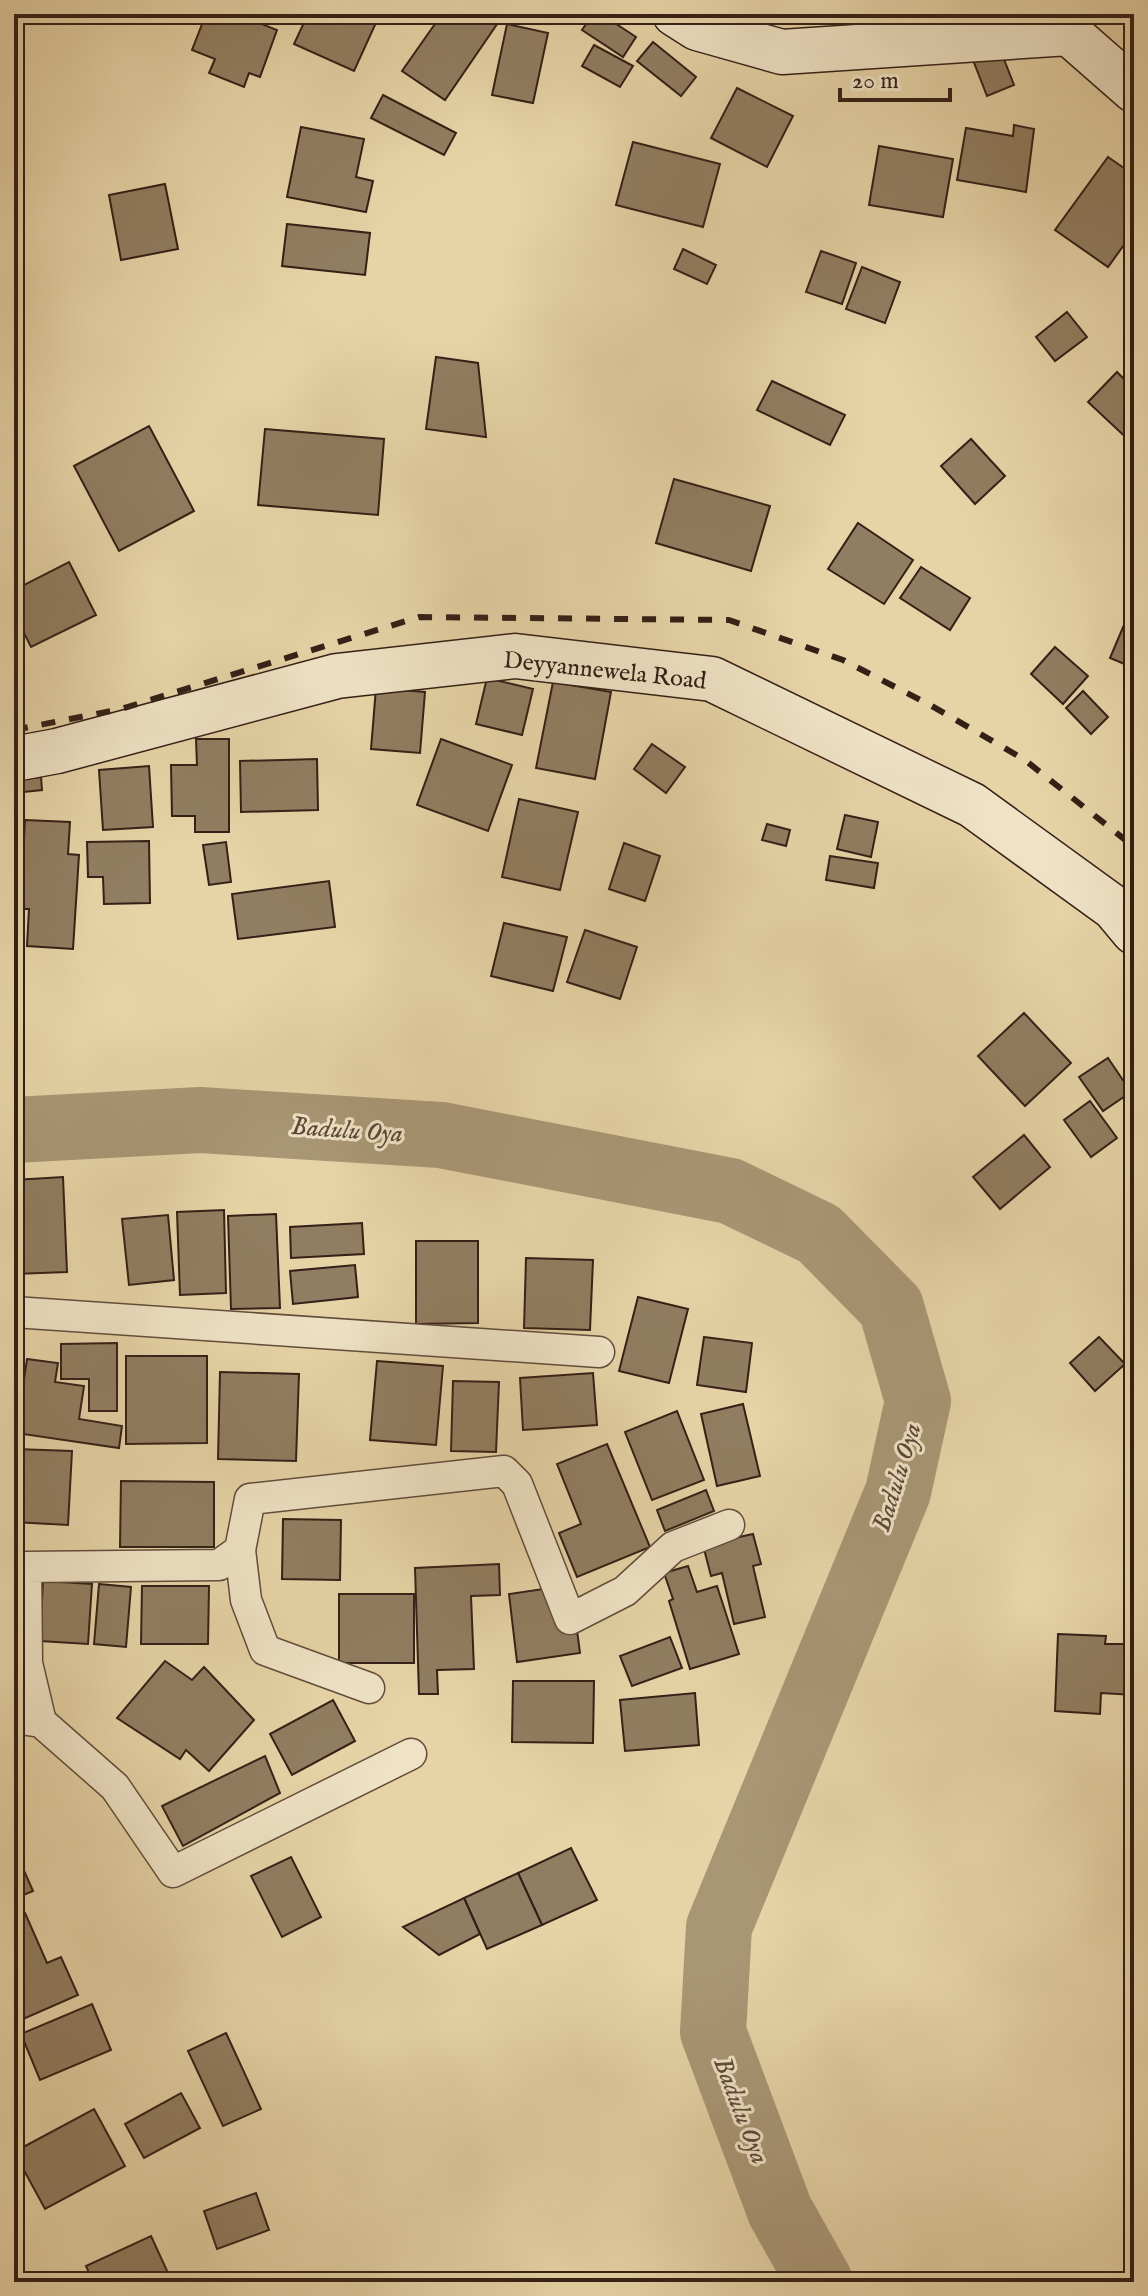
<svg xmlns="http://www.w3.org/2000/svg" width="1148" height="2296" font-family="'IM FELL English',serif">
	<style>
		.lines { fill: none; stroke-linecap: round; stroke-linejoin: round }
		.river { stroke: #a99675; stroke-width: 66 }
		.building { fill: #917d61; stroke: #342017; stroke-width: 2 }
		.street-casing { stroke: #604d3b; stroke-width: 33 }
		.secondary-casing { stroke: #342017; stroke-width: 47 }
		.street { stroke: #efe2c5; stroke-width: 30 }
		.secondary { stroke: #efe2c5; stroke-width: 44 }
		.rail { stroke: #342017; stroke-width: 6; stroke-dasharray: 14 14; stroke-linecap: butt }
		.labels { text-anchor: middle; stroke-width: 6; stroke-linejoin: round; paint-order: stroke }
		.street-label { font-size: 24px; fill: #342017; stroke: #efe2c5 }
		.water-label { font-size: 26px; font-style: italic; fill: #5d4938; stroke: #efe2c5 }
	</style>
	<rect width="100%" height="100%" fill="#e6d3a6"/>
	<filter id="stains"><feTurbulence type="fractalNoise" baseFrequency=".0025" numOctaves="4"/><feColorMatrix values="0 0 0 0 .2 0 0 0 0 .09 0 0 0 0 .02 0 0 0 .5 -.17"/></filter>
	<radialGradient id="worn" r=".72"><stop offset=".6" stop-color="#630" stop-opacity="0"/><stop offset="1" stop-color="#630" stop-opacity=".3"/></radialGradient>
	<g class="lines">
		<!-- river -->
		<polyline class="river" points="14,1130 200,1120 441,1135 730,1191 819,1234 891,1307 918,1401 898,1492 719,1927 713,2032 780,2211 820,2282"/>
	</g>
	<!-- building -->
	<g class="building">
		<polygon points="206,14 236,14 277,30 260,77 249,73 244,87 209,73 215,59 192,50"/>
		<polygon points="308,14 380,14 354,71 294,44"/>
		<polygon points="442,14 504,14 445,100 402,71"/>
		<polygon points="593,14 601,14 636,37 623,57 582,30"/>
		<polygon points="507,24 548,33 533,103 492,95"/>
		<polygon points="653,42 696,77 681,96 637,61"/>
		<polygon points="594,45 633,66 620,87 582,66"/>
		<polygon points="1000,49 1014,85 987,96 973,60"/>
		<polygon points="737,88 793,116 767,167 711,138"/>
		<polygon points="383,95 456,133 444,155 371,118"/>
		<polygon points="1014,125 1034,129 1026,192 957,180 966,128 1013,136"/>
		<polygon points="301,127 364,139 356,177 373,181 366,212 287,197"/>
		<polygon points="633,142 720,164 703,227 616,205"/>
		<polygon points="879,146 953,159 943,217 869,205"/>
		<polygon points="1108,157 1134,175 1134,231 1108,267 1055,230"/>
		<polygon points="165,184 178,249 121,260 109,195"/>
		<polygon points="287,224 370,233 365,275 282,266"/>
		<polygon points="683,249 716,265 707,284 674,269"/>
		<polygon points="821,251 856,263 842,304 806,292"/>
		<polygon points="862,267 900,282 885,323 846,309"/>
		<polygon points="1067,312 1087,337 1055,361 1036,337"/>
		<polygon points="436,357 478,363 486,437 426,429"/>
		<polygon points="1117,372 1134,389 1134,445 1088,402"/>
		<polygon points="772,381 845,415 830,445 757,410"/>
		<polygon points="149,426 194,511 119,551 74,466"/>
		<polygon points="265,429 384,439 378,515 258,505"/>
		<polygon points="971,439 1005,476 975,504 941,466"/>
		<polygon points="674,479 770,506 751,571 656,543"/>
		<polygon points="858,523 913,560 884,604 828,569"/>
		<polygon points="69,562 96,615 31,647 14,613 14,590"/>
		<polygon points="921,567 970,598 950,630 900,598"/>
		<polygon points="1129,613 1134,615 1134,668 1110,658"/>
		<polygon points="1055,647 1088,676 1063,704 1031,674"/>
		<polygon points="487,678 533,689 522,735 476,724"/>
		<polygon points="553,682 611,692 595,779 536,768"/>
		<polygon points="376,688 425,692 420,753 371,749"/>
		<polygon points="1083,691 1108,717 1091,734 1066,708"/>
		<polygon points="196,739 229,739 229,832 195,832 195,816 172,816 171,765 197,765"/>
		<polygon points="441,739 512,765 488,831 417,805"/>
		<polygon points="652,744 685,767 666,793 634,769"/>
		<polygon points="317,759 318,810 241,812 240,761"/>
		<polygon points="149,766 153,827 103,830 99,770"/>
		<polygon points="41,777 42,790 14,793 14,780"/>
		<polygon points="519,799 578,812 560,890 502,877"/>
		<polygon points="845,815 878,822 871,857 837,849"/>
		<polygon points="25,820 70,822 68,854 79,855 73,949 27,946 29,909 20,909"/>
		<polygon points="767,824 790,830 786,846 762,840"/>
		<polygon points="149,841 150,903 104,904 103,877 88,877 87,842"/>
		<polygon points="226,842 231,882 209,885 203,845"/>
		<polygon points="624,843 660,856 645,901 609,889"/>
		<polygon points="830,856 878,863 874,888 826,880"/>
		<polygon points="329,881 335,927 238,939 232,894"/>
		<polygon points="504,923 567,937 553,991 491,976"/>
		<polygon points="585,930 637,947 620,999 567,982"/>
		<polygon points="1024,1013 1071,1063 1025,1106 978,1056"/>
		<polygon points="1134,1051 1134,1072 1124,1060"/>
		<polygon points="1108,1058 1131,1092 1103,1111 1079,1077"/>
		<polygon points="1090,1101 1117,1138 1091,1157 1064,1120"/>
		<polygon points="1024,1135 1050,1167 1000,1209 973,1177"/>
		<polygon points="63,1177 67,1272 14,1274 14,1180"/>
		<polygon points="224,1210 226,1293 180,1295 177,1212"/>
		<polygon points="276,1214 280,1308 231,1309 228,1216"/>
		<polygon points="168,1215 174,1280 129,1285 122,1219"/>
		<polygon points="362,1223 364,1254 291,1258 290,1227"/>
		<polygon points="416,1241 478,1241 478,1323 416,1324"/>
		<polygon points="526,1258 593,1260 590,1330 524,1328"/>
		<polygon points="355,1265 358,1297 293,1304 290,1271"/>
		<polygon points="638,1297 688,1309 669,1383 619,1371"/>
		<polygon points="704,1337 752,1343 746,1392 697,1385"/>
		<polygon points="1099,1337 1125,1364 1095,1391 1070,1363"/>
		<polygon points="117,1343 117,1411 89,1411 89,1379 61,1379 61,1344"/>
		<polygon points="126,1356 207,1356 207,1443 126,1444"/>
		<polygon points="27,1359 58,1363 55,1382 84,1386 79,1419 122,1426 119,1448 16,1433"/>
		<polygon points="377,1361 443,1366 436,1445 370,1440"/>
		<polygon points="220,1372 299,1374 296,1461 218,1459"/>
		<polygon points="593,1373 597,1425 523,1430 520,1378"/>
		<polygon points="453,1381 499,1382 496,1452 451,1451"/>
		<polygon points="743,1404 760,1476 717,1486 701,1414"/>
		<polygon points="677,1411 704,1480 652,1500 625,1432"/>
		<polygon points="607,1444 650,1547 577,1577 559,1533 581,1524 557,1464"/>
		<polygon points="15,1449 72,1451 68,1525 14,1522"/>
		<polygon points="121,1481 214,1482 214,1547 120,1547"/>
		<polygon points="706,1490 714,1511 665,1531 657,1510"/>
		<polygon points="283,1519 341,1520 340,1580 282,1579"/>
		<polygon points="753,1534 761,1564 753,1566 765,1617 734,1624 722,1573 711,1576 703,1545"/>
		<polygon points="499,1564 500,1595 471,1596 474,1669 437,1670 438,1694 419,1694 415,1568"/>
		<polygon points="688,1566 697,1592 717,1586 739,1654 690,1669 669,1601 673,1599 664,1573"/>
		<polygon points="43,1581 92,1584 88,1644 40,1641"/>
		<polygon points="99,1584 131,1587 126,1647 94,1644"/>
		<polygon points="571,1585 580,1653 517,1662 509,1594"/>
		<polygon points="142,1586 209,1586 208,1644 141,1644"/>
		<rect x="339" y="1594" width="75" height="69"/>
		<polygon points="1058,1634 1106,1636 1105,1644 1134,1644 1134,1695 1101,1693 1100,1714 1055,1711"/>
		<polygon points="670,1637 682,1668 632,1686 620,1656"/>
		<polygon points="165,1661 192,1680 204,1667 254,1720 209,1771 186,1750 180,1759 117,1718"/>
		<polygon points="513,1681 594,1681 593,1743 512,1742"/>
		<polygon points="695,1693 699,1745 625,1751 620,1700"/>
		<polygon points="333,1700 355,1741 292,1775 270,1734"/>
		<polygon points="265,1756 280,1793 183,1846 162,1806"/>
		<polygon points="14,1848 33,1891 14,1899"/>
		<polygon points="571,1848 597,1900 542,1925 518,1873"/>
		<polygon points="291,1857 321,1917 282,1937 251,1876"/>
		<polygon points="518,1873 542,1925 487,1949 464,1898"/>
		<polygon points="464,1898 480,1934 439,1955 403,1927"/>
		<polygon points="25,1913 47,1963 61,1957 78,1995 14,2023 14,1918"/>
		<polygon points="92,2004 111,2050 40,2080 21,2034"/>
		<polygon points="226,2033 261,2109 223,2126 188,2051"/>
		<polygon points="181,2093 200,2128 144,2158 125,2124"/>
		<polygon points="94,2109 125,2166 45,2209 14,2152"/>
		<polygon points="256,2193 269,2230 217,2249 204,2211"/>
		<polygon points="151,2236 168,2273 148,2282 93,2282 86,2266"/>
	</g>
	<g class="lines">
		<!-- street casing -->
		<g class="street-casing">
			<g id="street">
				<polyline points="14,1312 599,1352"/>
				<polyline points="240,1550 246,1600 265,1650 369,1688"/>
				<polyline points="14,1718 41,1722 115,1787 173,1872 411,1754"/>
				<polyline points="41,1722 27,1663 26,1567 219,1565 240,1550 250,1499 504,1471 517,1484 570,1619 625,1591 673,1547 729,1525"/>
			</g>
		</g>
		<!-- secondary casing -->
		<g class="secondary-casing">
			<g id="secondary">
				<polyline points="675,14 697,28 782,52 1069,33 1134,90"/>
				<polyline points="14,759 57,751 337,676 515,656 712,679 972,805 1114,908 1134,932"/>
			</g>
		</g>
		<!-- street -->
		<use href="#street" class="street"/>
		<!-- secondary -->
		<use href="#secondary" class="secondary"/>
		<!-- rail -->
		<polyline class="rail" points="14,730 121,709 419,617 729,620 843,660 932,706 1025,760 1134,847"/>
	</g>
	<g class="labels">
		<!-- street labels -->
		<g class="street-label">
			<text transform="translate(605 670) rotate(6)" y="8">Deyyannewela Road</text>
		</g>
		<!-- water labels -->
		<g class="water-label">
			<text transform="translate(347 1129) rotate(4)" y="9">Badulu Oya</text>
			<text transform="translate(896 1477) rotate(-73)" y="9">Badulu Oya</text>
			<text transform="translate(742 2110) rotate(69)" y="9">Badulu Oya</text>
		</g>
	</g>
	<!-- margin -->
	<rect width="1148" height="2296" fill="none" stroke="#e6d3a6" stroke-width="48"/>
	<rect x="16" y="16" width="1116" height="2264" fill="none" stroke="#342017" stroke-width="4"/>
	<rect x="24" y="24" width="1100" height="2248" fill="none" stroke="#342017" stroke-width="2"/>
	<!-- scale -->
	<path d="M840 88v12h110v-12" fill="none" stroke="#342017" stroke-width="4"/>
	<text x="852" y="88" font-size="24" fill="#342017" stroke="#efe2c5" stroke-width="6" paint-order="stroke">20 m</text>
	<rect width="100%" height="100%" filter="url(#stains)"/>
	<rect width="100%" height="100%" fill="url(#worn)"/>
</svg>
